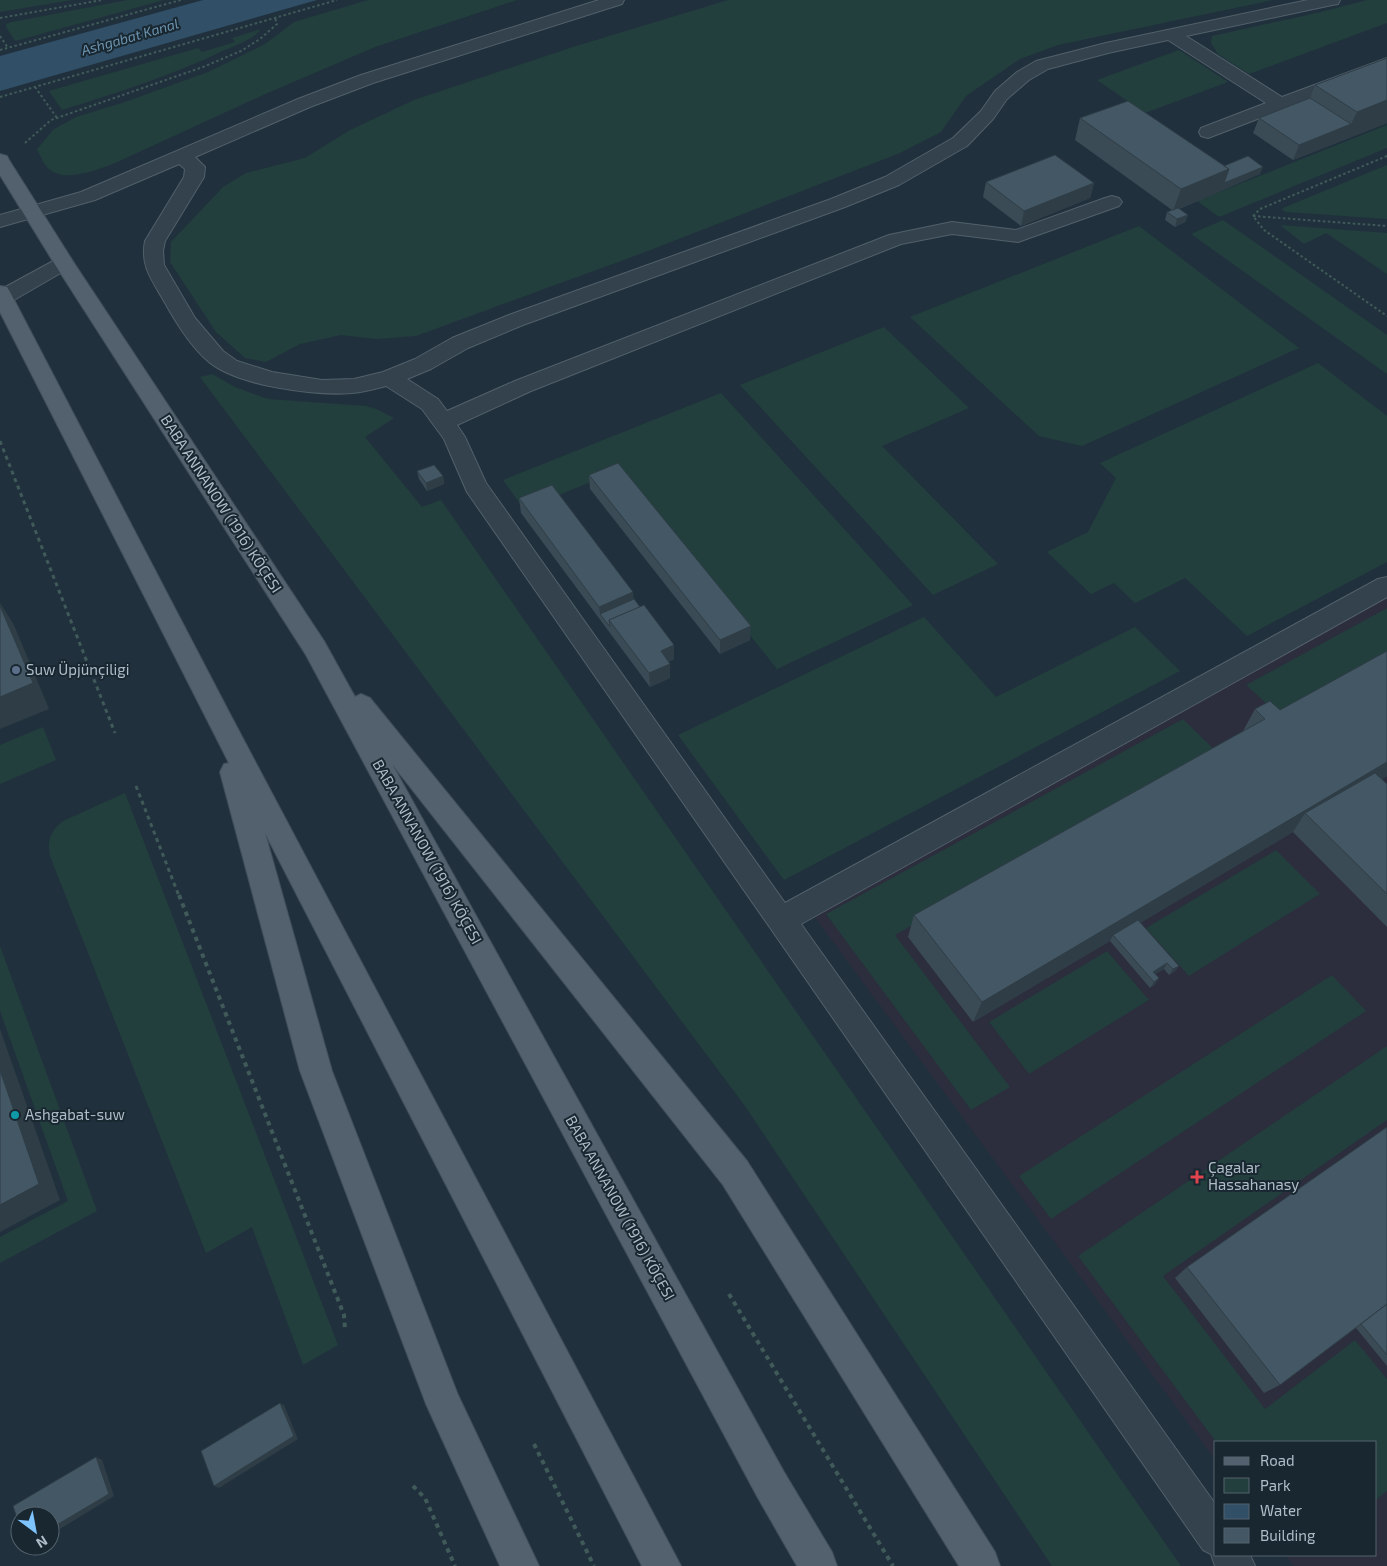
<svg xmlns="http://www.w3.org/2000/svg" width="1387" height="1566" font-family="'Exo 2',sans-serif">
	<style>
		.medical { fill: #2c2d3d }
		.green { fill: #223e3d }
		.water { fill: #314f66 }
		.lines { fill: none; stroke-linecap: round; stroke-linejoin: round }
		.minor-casing { stroke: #52606a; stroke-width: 2 }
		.major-casing { stroke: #404e59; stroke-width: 2 }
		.path-far2 { stroke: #405a59; stroke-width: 2; stroke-dasharray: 2.5 2.5; stroke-linecap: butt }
		.path-far1 { stroke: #405a59; stroke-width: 3; stroke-dasharray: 4 4; stroke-linecap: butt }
		.path { stroke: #405a59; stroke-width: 4; stroke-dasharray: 4.5 4.5; stroke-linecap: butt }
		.minor { fill: #34424d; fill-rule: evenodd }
		.major { fill: #52616d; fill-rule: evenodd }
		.wall { fill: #3a4b56 }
		.shaded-wall { fill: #2f3d46 }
		.building { fill: #435764; stroke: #2f3d46 }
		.service-dot { fill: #5c6f8a; stroke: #192731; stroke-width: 2 }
		.culture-dot { fill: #0f9aa8; stroke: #192731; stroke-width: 2 }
		.health-dot { fill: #e0444e; stroke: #192731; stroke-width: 2 }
		.labels { text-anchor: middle; stroke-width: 4; stroke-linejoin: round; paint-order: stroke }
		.far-water-label { font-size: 14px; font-style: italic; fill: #6c94af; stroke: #192731 }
		.street-label { font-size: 15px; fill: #afbdc9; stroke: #192731 }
		.poi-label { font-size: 15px; fill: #afbdc9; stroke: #192731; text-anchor: start }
	</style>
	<rect width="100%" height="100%" fill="#20313d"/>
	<!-- medical -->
	<polygon class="medical" points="1387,595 1387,1566 1294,1566 1285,1555 1376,1555 1376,1442 1216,1442 1216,1461 811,912"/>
	<!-- green -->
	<g class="green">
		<polygon points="0,0 72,0 0,12"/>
		<polygon points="127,0 164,0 19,40 15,41 6,27 6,24 12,22"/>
		<path d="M368 0H517L375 47 263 95 113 164C95 170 66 183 49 169 44 166 40 155 37 149L54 129 76 117 122 103 208 72 265 44 294 22Z"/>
		<polygon points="728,0 1273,0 1058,45 1020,59 966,96 941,132 900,153 640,254 416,336 376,339 341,335 300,344 266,362 245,358 216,332 170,262 171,242 223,187 246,173 305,158 350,130 414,100 576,46"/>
		<polygon points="1367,0 1387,0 1387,23 1249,74 1218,54 1211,43 1212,36 1321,12"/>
		<path d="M261 29C254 39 237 45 225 50 173 75 117 93 62 110L49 91 198 48 202 52 235 42 232 38Z"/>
		<polygon points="1179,50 1228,82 1145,113 1097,80"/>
		<polygon points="1387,125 1387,148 1219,217 1197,201"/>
		<polygon points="1387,165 1387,219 1286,212 1282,210 1283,208"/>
		<polygon points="1223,220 1387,335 1387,374 1191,234"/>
		<polygon points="1280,225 1387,233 1387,274 1326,233 1304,244"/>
		<polygon points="1139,226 1299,348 1082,446 1039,436 910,317"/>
		<polygon points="884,327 969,408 882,446 998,564 933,595 740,385"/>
		<polygon points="1318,363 1387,416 1387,562 1247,636 1185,578 1135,603 1114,583 1091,594 1047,552 1088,532 1116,478 1100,463"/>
		<polygon points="212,374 235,387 268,399 366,406 376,409 394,418 365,437 422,507 441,500 1181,1566 1052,1566 745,1106 200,377"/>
		<polygon points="721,393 913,605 777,669 618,471 524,509 503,480"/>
		<polygon points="1387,608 1387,659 1282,718 1246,685"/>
		<polygon points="924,617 996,697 1135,627 1180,671 784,880 678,735"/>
		<polygon points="1183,719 1219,754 895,935 1010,1087 971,1110 826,914"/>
		<polygon points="43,727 56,760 0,784 0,745"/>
		<path d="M125 793 338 1345 303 1365 252 1227 206 1253 50 856C47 841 50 831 63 821Z"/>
		<polygon points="1276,850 1320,894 1189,976 1146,928"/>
		<polygon points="0,946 97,1211 0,1263 0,1237 68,1201 0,1011"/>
		<polygon points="1107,951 1149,1000 1029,1074 989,1022"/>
		<polygon points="1332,975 1366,1011 1051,1219 1019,1176"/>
		<polygon points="1387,1046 1387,1120 1163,1276 1265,1409 1355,1340 1387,1379 1387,1491 1376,1500 1376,1442 1216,1442 1078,1256"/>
	</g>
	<!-- water -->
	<polygon class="water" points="203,0 317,0 0,91 0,56"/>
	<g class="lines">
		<!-- minor casing -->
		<g class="minor-casing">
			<g id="minor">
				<path d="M599 0H624L622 4 373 83 310 107 195 157 205 167 204 177 165 241 163 251 164 265 195 318 223 351 237 361 272 372 322 380 354 379 383 372 415 359 452 338 509 315 831 199 885 177 953 138 981 111 995 91 1017 72 1036 61 1106 43 1308 0H1340L1338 4 1332 5 1186 36 1282 97 1387 58V69L1208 138 1201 136 1199 132 1201 128 1266 103 1168 40 1108 53 1048 69 1029 80 1007 99 993 119 967 146 899 185 845 207 523 325 468 348 431 369 407 379 438 399 447 411 515 381 889 235 952 222 1016 230 1105 198 1112 196 1119 198 1122 202 1119 206 1018 242 952 234 901 244 531 391 457 425 465 437 486 483 785 903 1378 579 1387 577V597L801 924 1216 1505V1555H1250L1255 1566H1215L1211 1554 1203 1550 467 492 444 439 422 409 386 386C375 389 363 392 352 393 315 396 238 386 209 362 191 347 175 321 164 301 152 280 140 266 145 241L184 177 185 169 179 164 95 200 0 227V215L81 192 298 99 361 75Z"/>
				<polygon points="64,257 71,259 74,263 71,267 7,304 0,306 0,290 57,259"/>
			</g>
		</g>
		<!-- major casing -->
		<g class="major-casing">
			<g id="major">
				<polygon points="0,154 7,156 9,160 74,263 324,641 355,697 361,694 370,698 747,1161 995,1552 1000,1566 959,1566 723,1185 392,764 784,1472 832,1552 837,1566 797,1566 758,1498 306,655 54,263 0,175"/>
				<polygon points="0,286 7,287 10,292 230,714 681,1566 642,1566 265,833 332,1071 458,1395 539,1566 500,1566 426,1404 300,1071 220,772 224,764 229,763 0,312"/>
			</g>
		</g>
		<!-- path-far2 -->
		<g class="path-far2">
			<polyline points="0,18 102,0"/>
			<polyline points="0,36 8,48"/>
			<polyline points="0,50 181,0"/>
			<polyline points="35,87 57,118"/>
			<polyline points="0,97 337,0"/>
			<polyline points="25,143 51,120 203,67 241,51 260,39 277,24 275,18"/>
			<polyline points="1387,156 1260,209 1253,216 1264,230 1387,316"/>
			<polyline points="1253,216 1387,226"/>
		</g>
		<!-- path-far1 -->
		<g class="path-far1">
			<polyline points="0,441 115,733"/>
			<polyline points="136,786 179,896"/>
		</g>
		<!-- path -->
		<g class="path">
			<polyline points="179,895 344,1315 345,1330"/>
			<polyline points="729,1294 893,1566"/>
			<polyline points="534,1444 594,1566"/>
			<polyline points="413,1486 425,1498 455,1566"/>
		</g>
		<!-- minor -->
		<use href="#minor" class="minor"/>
		<!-- major -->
		<use href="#major" class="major"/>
	</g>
	<!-- wall -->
	<g class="wall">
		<polygon points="1315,85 1387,123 1293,160 1253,133 1259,118 1310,98"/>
		<polygon points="1080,118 1224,166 1260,174 1179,209 1188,215 1185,222 1175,227 1165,220 1167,212 1172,210 1075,140"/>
		<polygon points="986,182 1094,183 1090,198 1021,226 983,197"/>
		<polygon points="417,471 443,476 444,484 427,491 419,479"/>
		<polygon points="589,475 750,640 720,654 590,489"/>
		<polygon points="519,498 634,599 640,607 674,645 674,659 668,662 670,678 650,687 521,513"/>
		<polygon points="1387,651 1387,776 1382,779 1387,784 1387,927 1293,832 1140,923 1179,966 1175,971 1169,975 1164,969 1155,974 1159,978 1155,984 1150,988 1110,941 973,1022 908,937 914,915 1243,731 1255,709 1280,710"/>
		<polygon points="1387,1127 1387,1366 1356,1328 1280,1385 1264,1393 1175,1278 1187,1267"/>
	</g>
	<!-- shaded-wall -->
	<g class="shaded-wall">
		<polygon points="1387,100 1387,123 1293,160 1299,145 1351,124 1357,112"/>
		<polygon points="1263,167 1260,174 1221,191 1224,183"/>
		<polygon points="1229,169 1221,191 1173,211 1181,189"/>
		<polygon points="1094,183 1090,198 1021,226 1024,211"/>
		<polygon points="1188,215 1185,222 1175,227 1177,219"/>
		<polygon points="443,476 444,484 427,491 426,483"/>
		<polygon points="633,592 634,606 600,614 599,607"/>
		<polygon points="0,603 14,625 49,709 0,729"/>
		<polygon points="751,626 750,640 720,654 720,640"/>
		<polygon points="674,645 674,659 661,665 661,651"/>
		<polygon points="670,664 670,678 650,687 649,673"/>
		<polygon points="1387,762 1387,776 1312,820 1305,813 1293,832 1115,938 1113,935 1110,941 973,1022 982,1002"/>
		<polygon points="1167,963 1164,969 1149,978 1153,972"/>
		<polygon points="1179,966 1175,971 1169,975 1173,969"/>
		<polygon points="1159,978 1155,984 1150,988 1154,982"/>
		<polygon points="0,1029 60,1200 0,1232"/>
		<polygon points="280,1403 284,1405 298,1439 219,1488 214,1486"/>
		<polygon points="96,1457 102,1460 114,1496 50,1535 50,1529"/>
	</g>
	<!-- building -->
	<g class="building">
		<polygon points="1387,58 1387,100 1357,112 1315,85"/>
		<polygon points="1310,98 1351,124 1299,145 1259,118"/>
		<polygon points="1128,101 1229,169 1181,189 1080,118"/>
		<polygon points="1055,155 1094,183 1024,211 986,182"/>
		<polygon points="1248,156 1263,167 1224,183 1229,169 1224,166"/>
		<polygon points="1178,208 1188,215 1177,219 1167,212"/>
		<polygon points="618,463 751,626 720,640 589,475"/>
		<polygon points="434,465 443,476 426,483 417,471"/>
		<polygon points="552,485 633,592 599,607 519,498"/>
		<polygon points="634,599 640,607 609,620 610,627 600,614"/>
		<polygon points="644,605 674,645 661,651 670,664 649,673 609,620"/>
		<polygon points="0,606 33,683 0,697"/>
		<polygon points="1387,651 1387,762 982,1002 914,915 1265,719 1255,709 1270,701 1280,710"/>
		<polygon points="1375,773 1387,784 1387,894 1305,813"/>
		<polygon points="1138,920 1179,966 1173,969 1167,963 1153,972 1159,978 1154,982 1113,935"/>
		<polygon points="0,1070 39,1184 0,1205"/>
		<polygon points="1387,1127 1387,1304 1280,1385 1187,1267"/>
		<polygon points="1387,1304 1387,1355 1361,1324"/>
		<polygon points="280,1403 294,1436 214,1486 201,1451"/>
		<polygon points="96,1457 109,1494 50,1529 50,1516 20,1516 20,1527 13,1506"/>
	</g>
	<!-- markers -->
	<circle class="service-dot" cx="16" cy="670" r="5"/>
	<circle class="culture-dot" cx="15" cy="1115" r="5"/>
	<path class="health-dot" d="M1194.5 1169.5h5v5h5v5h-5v5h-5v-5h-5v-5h5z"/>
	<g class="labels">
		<!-- far-water labels -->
		<g class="far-water-label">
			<text transform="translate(130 37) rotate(-16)" y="5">Ashgabat Kanal</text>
		</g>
		<!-- street labels -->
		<g class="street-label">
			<text transform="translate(221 504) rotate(57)" y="5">BABA ANNANOW (1916) KÖÇESI</text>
			<text transform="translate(427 852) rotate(61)" y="5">BABA ANNANOW (1916) KÖÇESI</text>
			<text transform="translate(620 1208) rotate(61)" y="5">BABA ANNANOW (1916) KÖÇESI</text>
		</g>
		<!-- poi labels -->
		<g class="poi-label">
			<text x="26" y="675">Suw Üpjünçiligi</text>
			<text x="25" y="1120">Ashgabat-suw</text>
			<text x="1208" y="1173">Çagalar<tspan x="1208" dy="17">Hassahanasy</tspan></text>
		</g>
	</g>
	<!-- legend -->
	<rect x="1214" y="1441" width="162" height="115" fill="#192731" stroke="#55636e"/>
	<rect x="1224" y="1457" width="25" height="8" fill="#52616d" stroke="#55636e"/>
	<text x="1260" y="1466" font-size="15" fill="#afbdc9">Road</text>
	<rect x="1224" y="1478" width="25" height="15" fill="#223e3d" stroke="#55636e"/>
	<text x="1260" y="1491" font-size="15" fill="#afbdc9">Park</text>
	<rect x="1224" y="1504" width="25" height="15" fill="#314f66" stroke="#55636e"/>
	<text x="1260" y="1516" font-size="15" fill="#afbdc9">Water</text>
	<rect x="1224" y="1528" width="25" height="15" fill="#435764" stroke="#55636e"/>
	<text x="1260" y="1541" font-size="15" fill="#afbdc9">Building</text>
	<!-- north arrow -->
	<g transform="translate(35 1531) rotate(148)"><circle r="24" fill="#192731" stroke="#55636e"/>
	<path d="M0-4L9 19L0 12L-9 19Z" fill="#7ec4ff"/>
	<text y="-8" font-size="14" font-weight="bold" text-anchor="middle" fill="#afbdc9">N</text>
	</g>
</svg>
